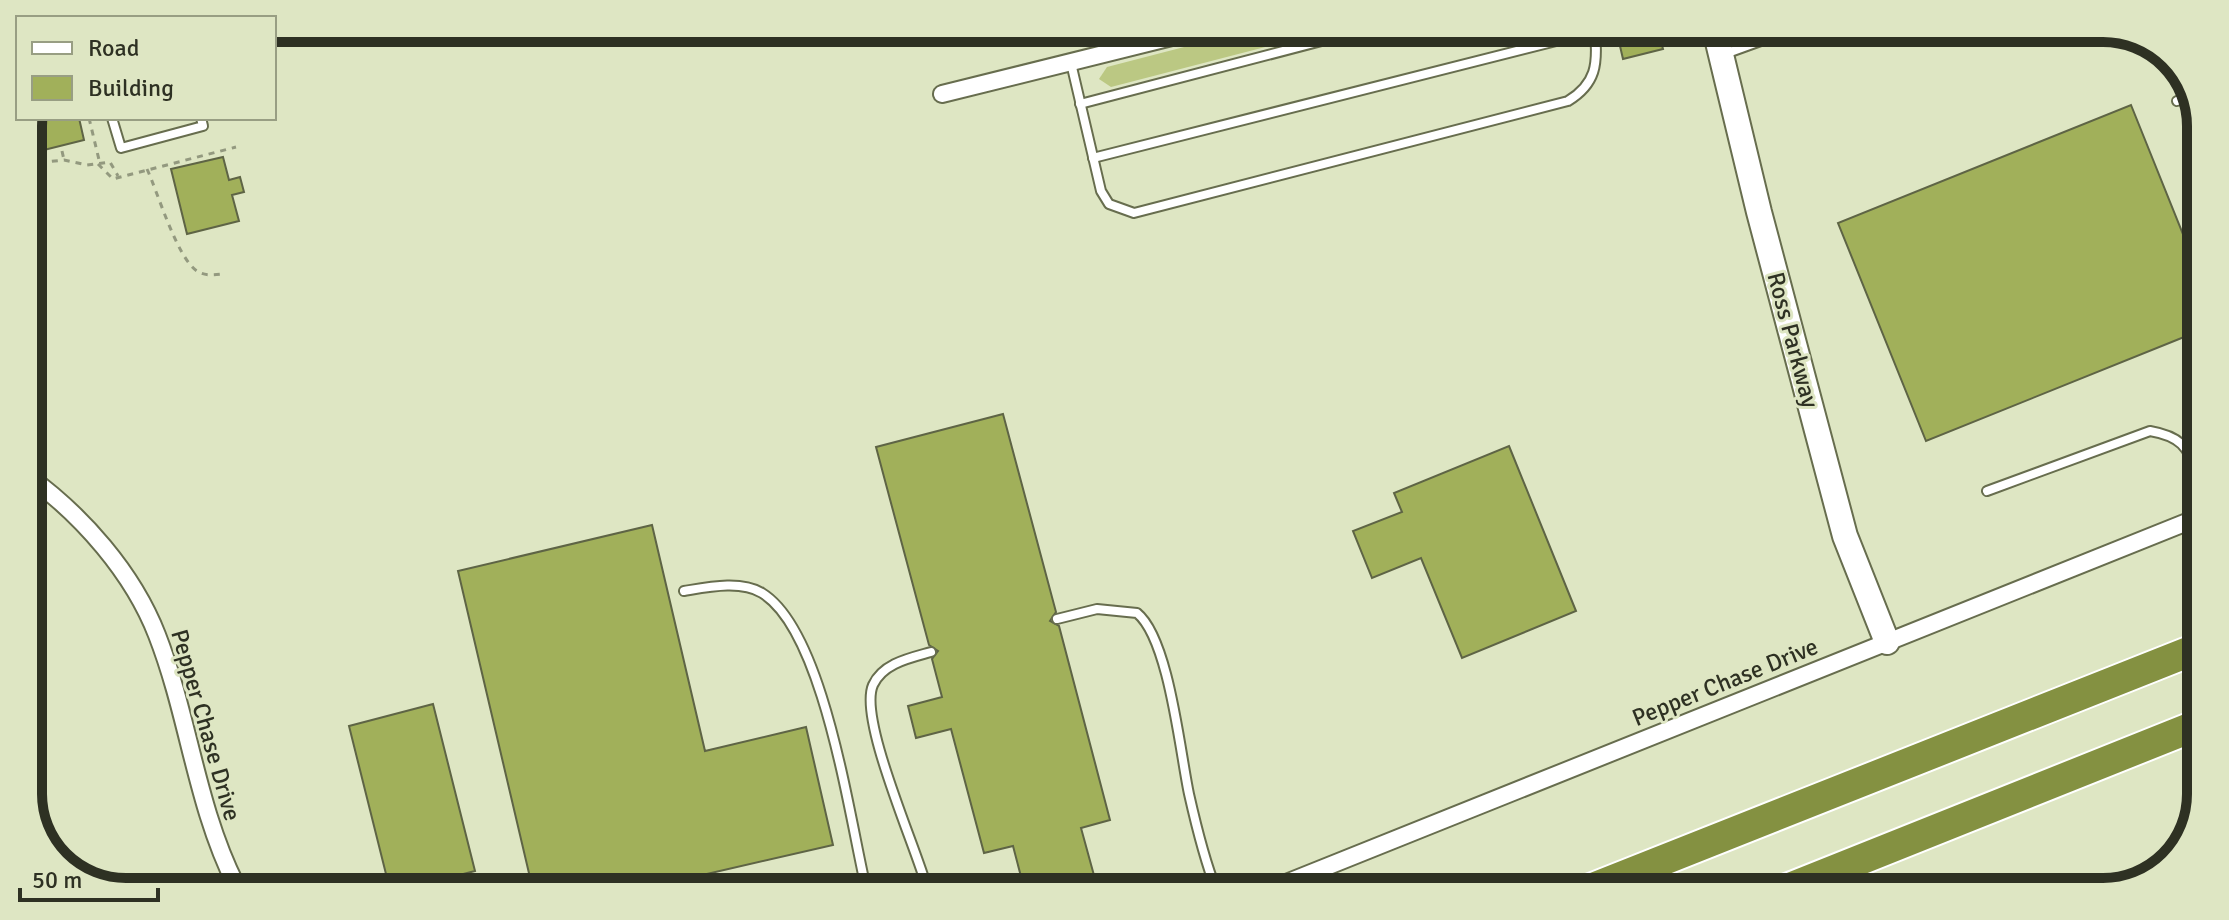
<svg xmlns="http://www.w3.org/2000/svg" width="2229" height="920" font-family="Signika,sans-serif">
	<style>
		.green { fill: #bbc883 }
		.building { fill: #a1b05a; stroke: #5e6445; stroke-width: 2 }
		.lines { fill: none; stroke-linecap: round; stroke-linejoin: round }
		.lane-casing { stroke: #676d4e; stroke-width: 12 }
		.street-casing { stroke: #676d4e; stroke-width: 20 }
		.secondary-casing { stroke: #676d4e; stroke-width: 28 }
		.highway-casing { stroke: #fff; stroke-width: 34 }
		.path { stroke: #93997f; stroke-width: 3; stroke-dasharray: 6 6; stroke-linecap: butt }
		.lane { stroke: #fff; stroke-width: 8 }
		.street { stroke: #fff; stroke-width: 16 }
		.secondary { stroke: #fff; stroke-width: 24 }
		.highway { stroke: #849141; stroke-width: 30 }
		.labels { text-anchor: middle; stroke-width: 6; stroke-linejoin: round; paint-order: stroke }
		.street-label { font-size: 24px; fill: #2e3123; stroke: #dee6c3 }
		.rim { fill: none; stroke: #2e3123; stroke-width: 10 }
	</style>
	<rect width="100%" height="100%" fill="#dee6c3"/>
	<!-- green -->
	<polygon class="green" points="1242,32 1323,32 1111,87 1099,79 1107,67"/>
	<!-- building -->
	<g class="building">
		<polygon points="1617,33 1659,34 1663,49 1623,59"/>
		<polygon points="2131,105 2199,274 2199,331 1926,441 1838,223"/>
		<polygon points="29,118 79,118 84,140 28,154"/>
		<polygon points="223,157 229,180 240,177 244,192 232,195 239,221 187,234 171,169"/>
		<polygon points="1003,414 1056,612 1050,621 1059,626 1110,820 1081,828 1095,879 1060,888 1024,888 1013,846 984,853 951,729 916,738 908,706 942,697 932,659 938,651 929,645 876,447"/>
		<polygon points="1509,446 1576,611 1462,658 1421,558 1372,578 1353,531 1402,512 1394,493"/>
		<polygon points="652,525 705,751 806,727 833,845 698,876 700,887 675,887 674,883 659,887 532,886 458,571"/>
		<polygon points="433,704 475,871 440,880 442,886 389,886 349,726"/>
	</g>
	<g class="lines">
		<!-- lane casing -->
		<g class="lane-casing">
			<g id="lane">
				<polyline points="1722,55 1780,34"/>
				<path d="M1071 63 1101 191 1109 204 1134 213 1568 101C1596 84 1598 64 1595 33"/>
				<polyline points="2177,101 2192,95"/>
				<polyline points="1080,104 1356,32"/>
				<polyline points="112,118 121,148 203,126 201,118"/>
				<polyline points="1093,158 1588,33"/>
				<path d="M1987 491 2150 431C2179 436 2189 446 2197 475"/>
				<path d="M684 591C708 587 741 580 762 593 824 631 849 816 866 888"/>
				<path d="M1057 619 1097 609 1137 613C1169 639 1180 752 1189 794 1196 825 1204 859 1216 889"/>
				<path d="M927 888C916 847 858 719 873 685 883 663 910 658 931 652"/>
			</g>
		</g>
		<!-- street casing -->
		<g class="street-casing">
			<g id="street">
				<polyline points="942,94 1192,32"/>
				<path d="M28 476C82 515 133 573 157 635 189 717 196 806 236 885"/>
				<polyline points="1271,889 2197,518"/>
			</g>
		</g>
		<!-- secondary casing -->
		<g class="secondary-casing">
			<polyline id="secondary" points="1716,34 1759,212 1845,536 1887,642"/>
		</g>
		<!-- highway casing -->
		<g class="highway-casing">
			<g id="highway">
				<polyline points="1588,890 2196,649"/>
				<polyline points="1782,891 2195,726"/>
			</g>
		</g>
		<!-- path -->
		<g class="path">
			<polyline points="89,118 100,164"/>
			<polyline points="62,151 64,160"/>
			<polyline points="28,164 64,160 87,165 110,162 118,176"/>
			<polyline points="98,164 113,179 236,147"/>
			<path d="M147 169C158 193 177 258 197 271 204 276 214 275 222 274"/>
		</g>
		<!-- lane -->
		<use href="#lane" class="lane"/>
		<!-- street -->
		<use href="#street" class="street"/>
		<!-- secondary -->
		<use href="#secondary" class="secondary"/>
		<!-- highway -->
		<use href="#highway" class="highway"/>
	</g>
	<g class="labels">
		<!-- street labels -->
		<g class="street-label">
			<text transform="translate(1793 340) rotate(75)" y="8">Ross Parkway</text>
			<text transform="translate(1725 682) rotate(-22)" y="8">Pepper Chase Drive</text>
			<text transform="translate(206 725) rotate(74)" y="8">Pepper Chase Drive</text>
		</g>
	</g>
	<!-- crop -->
	<path d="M0 0H2229V920H0ZM126 42H2103A84 84 0 0 1 2187 126V794A84 84 0 0 1 2103 878H126A84 84 0 0 1 42 794V126A84 84 0 0 1 126 42Z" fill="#dee6c3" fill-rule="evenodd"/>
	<path class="rim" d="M126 42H2103A84 84 0 0 1 2187 126V794A84 84 0 0 1 2103 878H126A84 84 0 0 1 42 794V126A84 84 0 0 1 126 42Z"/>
	<!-- legend -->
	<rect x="16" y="16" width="260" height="104" fill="#dee6c3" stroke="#989e83" stroke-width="2"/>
	<rect x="32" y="42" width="40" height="12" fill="#ffffff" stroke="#989e83" stroke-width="2"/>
	<text x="88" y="56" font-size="24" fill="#2e3123">Road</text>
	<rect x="32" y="76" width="40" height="24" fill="#a1b05a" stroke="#989e83" stroke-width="2"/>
	<text x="88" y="96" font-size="24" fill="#2e3123">Building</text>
	<!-- scale -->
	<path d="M20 888v12h138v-12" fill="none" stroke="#2e3123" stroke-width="4"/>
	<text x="32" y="888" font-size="24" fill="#2e3123" stroke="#dee6c3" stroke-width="6" paint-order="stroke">50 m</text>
</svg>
